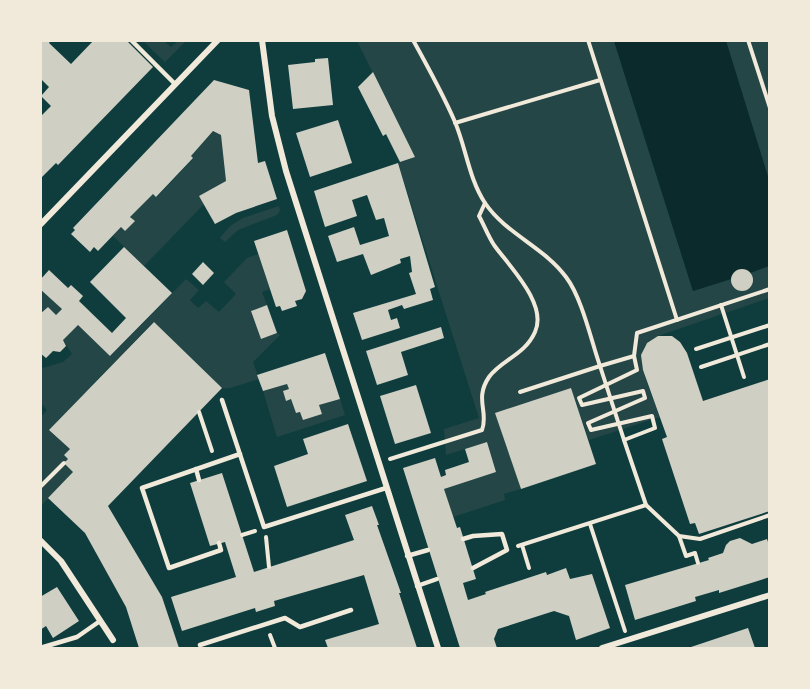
<svg xmlns="http://www.w3.org/2000/svg" width="810" height="689" font-family="Cabin,sans-serif">
	<style>
		.green { fill: #244646 }
		.water { fill: #0a2a2b }
		.building { fill: #cfcfc3 }
		.lines { fill: none; stroke-linecap: round; stroke-linejoin: round }
		.path { stroke: #f1e9da; stroke-width: 4 }
		.service { stroke: #f1e9da; stroke-width: 4.5 }
		.minor { stroke: #f1e9da; stroke-width: 6 }
	</style>
	<rect width="100%" height="100%" fill="#0f3d3e"/>
	<!-- green -->
	<g class="green">
		<polygon points="143,41 164,41 171,47 178,41 186,41 165,62"/>
		<path d="M357 41H614L693 291 731 279 733 274 740 270 750 273 769 266V298L658 336C654 338 649 341 646 344 634 361 654 399 660 417L589 440 571 388 496 413 521 489 504 494 505 500 453 517 444 489 496 472 487 442 446 455 444 429 479 418 398 163 415 157Z"/>
		<polygon points="726,41 769,41 769,180"/>
		<polygon points="213,131 221,135 226,181 200,196 204,204 144,266 113,236 121,227 125,231 134,221 130,217 153,194 157,197 193,159 191,156"/>
		<polygon points="279,206 280,211 277,215 238,230 225,242 220,238 230,226 243,218"/>
		<polygon points="258,254 270,289 262,292 267,305 251,311 261,339 277,333 280,335 253,362 259,379 230,388 222,388 153,322 50,429 70,449 64,455 68,459 64,463 73,472 41,506 41,417 47,410 41,403 41,365 43,368 63,362 72,354 63,340 78,325 111,356 186,279 199,290 190,300 198,308 206,301 219,312 236,294 224,282 247,258"/>
		<polygon points="40,289 62,309 56,315 48,307 41,314"/>
		<polygon points="287,384 289,389 283,391 286,400 291,399 296,413 322,414 319,405 340,399 345,415 277,437 263,391"/>
	</g>
	<!-- water -->
	<polygon class="water" points="614,41 726,41 769,180 769,266 750,273 740,270 733,274 731,279 693,291"/>
	<!-- building -->
	<g class="building">
		<polygon points="40,40 51,40 49,43 71,64 94,40 126,40 153,67 58,165 56,163 40,179 40,117 51,106 41,96 49,87 40,78"/>
		<polygon points="328,58 333,105 293,109 288,65 315,62 315,59"/>
		<polygon points="373,72 415,157 400,162 386,134 383,136 358,87"/>
		<polygon points="214,80 249,90 258,163 265,161 277,199 236,213 215,224 199,196 226,181 221,135 213,131 191,156 193,158 156,197 153,194 130,217 135,221 125,231 121,227 98,251 94,247 90,252 71,234 75,230 73,228"/>
		<polygon points="338,120 352,163 310,177 296,133"/>
		<polygon points="398,163 435,287 430,289 433,300 404,309 402,305 388,310 391,320 397,318 400,328 362,340 353,313 416,294 409,273 412,272 410,256 400,259 401,263 371,275 363,254 337,262 328,236 354,227 360,245 389,236 384,218 376,220 367,195 352,200 357,216 325,227 314,191"/>
		<polygon points="287,230 306,291 302,299 295,301 297,306 282,311 280,306 276,307 254,241"/>
		<polygon points="124,247 172,293 110,356 78,325 63,340 66,346 60,352 53,351 46,358 40,353 40,314 48,307 56,315 62,309 40,289 40,280 49,270 68,288 71,285 83,296 79,301 112,333 126,318 90,282"/>
		<polygon points="203,262 214,273 203,285 192,274"/>
		<circle cx="742" cy="280" r="11"/>
		<polygon points="267,305 277,333 261,339 251,311"/>
		<polygon points="154,322 222,388 108,506 162,597 179,648 139,648 126,607 85,533 48,498 73,472 64,463 68,459 64,455 70,449 49,430"/>
		<polygon points="441,327 444,338 401,352 408,375 377,385 366,351"/>
		<polygon points="658,336 672,336 680,342 687,353 703,401 770,379 770,511 699,534 695,523 690,524 662,439 667,437 643,370 641,355 647,343"/>
		<polygon points="325,353 340,399 319,405 322,414 303,420 300,412 296,413 291,399 286,401 283,391 289,389 287,384 263,391 257,375"/>
		<polygon points="416,385 431,433 395,444 380,396"/>
		<polygon points="571,388 596,464 521,489 495,413"/>
		<polygon points="348,424 367,481 287,507 274,466 308,454 303,439"/>
		<polygon points="487,442 496,472 444,489 457,528 460,527 476,579 463,583 468,600 486,594 485,592 546,572 547,575 566,568 570,579 592,574 610,628 576,640 569,616 554,611 498,629 494,639 497,648 460,648 403,468 435,458 441,477 446,475 445,470 469,462 465,449"/>
		<polygon points="222,473 254,572 354,540 345,515 372,506 379,525 377,525 401,593 399,593 417,648 328,648 325,640 379,624 364,575 274,601 275,606 256,612 255,608 182,631 171,597 236,577 225,542 210,546 190,483"/>
		<polygon points="740,538 752,544 767,539 770,548 770,577 719,593 719,590 695,597 696,601 635,620 625,585 709,560 708,558 723,553 726,545 730,541"/>
		<polygon points="57,587 79,621 53,638 46,626 40,630 40,597"/>
		<polygon points="748,628 755,648 688,648"/>
	</g>
	<g class="lines">
		<!-- path -->
		<g class="path">
			<path d="M413 40C428 67 443 94 455 122 466 148 469 179 485 203 506 234 544 247 566 277 582 298 591 340 600 366L634 356 637 333 770 289"/>
			<polyline points="588,40 677,320"/>
			<polyline points="748,40 770,108"/>
			<polyline points="455,123 600,80"/>
			<polyline points="721,305 744,377"/>
			<polyline points="696,349 770,325"/>
			<polyline points="701,367 770,344"/>
			<polyline points="520,392 600,366 624,440"/>
			<polyline points="199,412 212,451"/>
			<path d="M390 459 482 430C489 412 474 399 489 377 501 360 525 355 535 332 548 304 509 266 494 245 488 236 484 225 479 216L485 203"/>
			<polyline points="40,487 64,463"/>
			<polyline points="646,505 679,536 700,539 770,515"/>
			<polyline points="590,524 625,631"/>
			<polyline points="242,535 255,531"/>
			<polyline points="679,536 686,556 695,553 698,563"/>
			<polyline points="266,537 269,567"/>
			<polyline points="522,545 529,568"/>
			<polyline points="518,546 646,505 624,440 655,428 652,416 591,430 588,423 645,398 643,391 582,405 579,398 637,370 634,356"/>
			<polyline points="270,635 275,648"/>
		</g>
		<!-- service -->
		<g class="service">
			<polyline points="131,40 175,84"/>
			<polyline points="222,400 264,527 386,488"/>
			<polyline points="196,469 199,480"/>
			<polyline points="463,539 473,536 502,534 507,550 473,568"/>
			<polyline points="219,543 221,550 169,568 142,488 240,454"/>
			<polyline points="407,556 428,550"/>
			<polyline points="417,586 437,579"/>
			<polyline points="200,645 285,618 300,627 351,610"/>
			<polyline points="40,648 77,637 100,621"/>
		</g>
		<!-- minor -->
		<g class="minor">
			<polyline points="262,40 272,116 286,171 438,648"/>
			<polyline points="40,225 218,40"/>
			<polyline points="40,540 61,561 113,640"/>
			<polyline points="602,648 770,595"/>
		</g>
	</g>
	<!-- border -->
	<rect width="810" height="689" fill="none" stroke="#f1e9da" stroke-width="84"/>
</svg>
